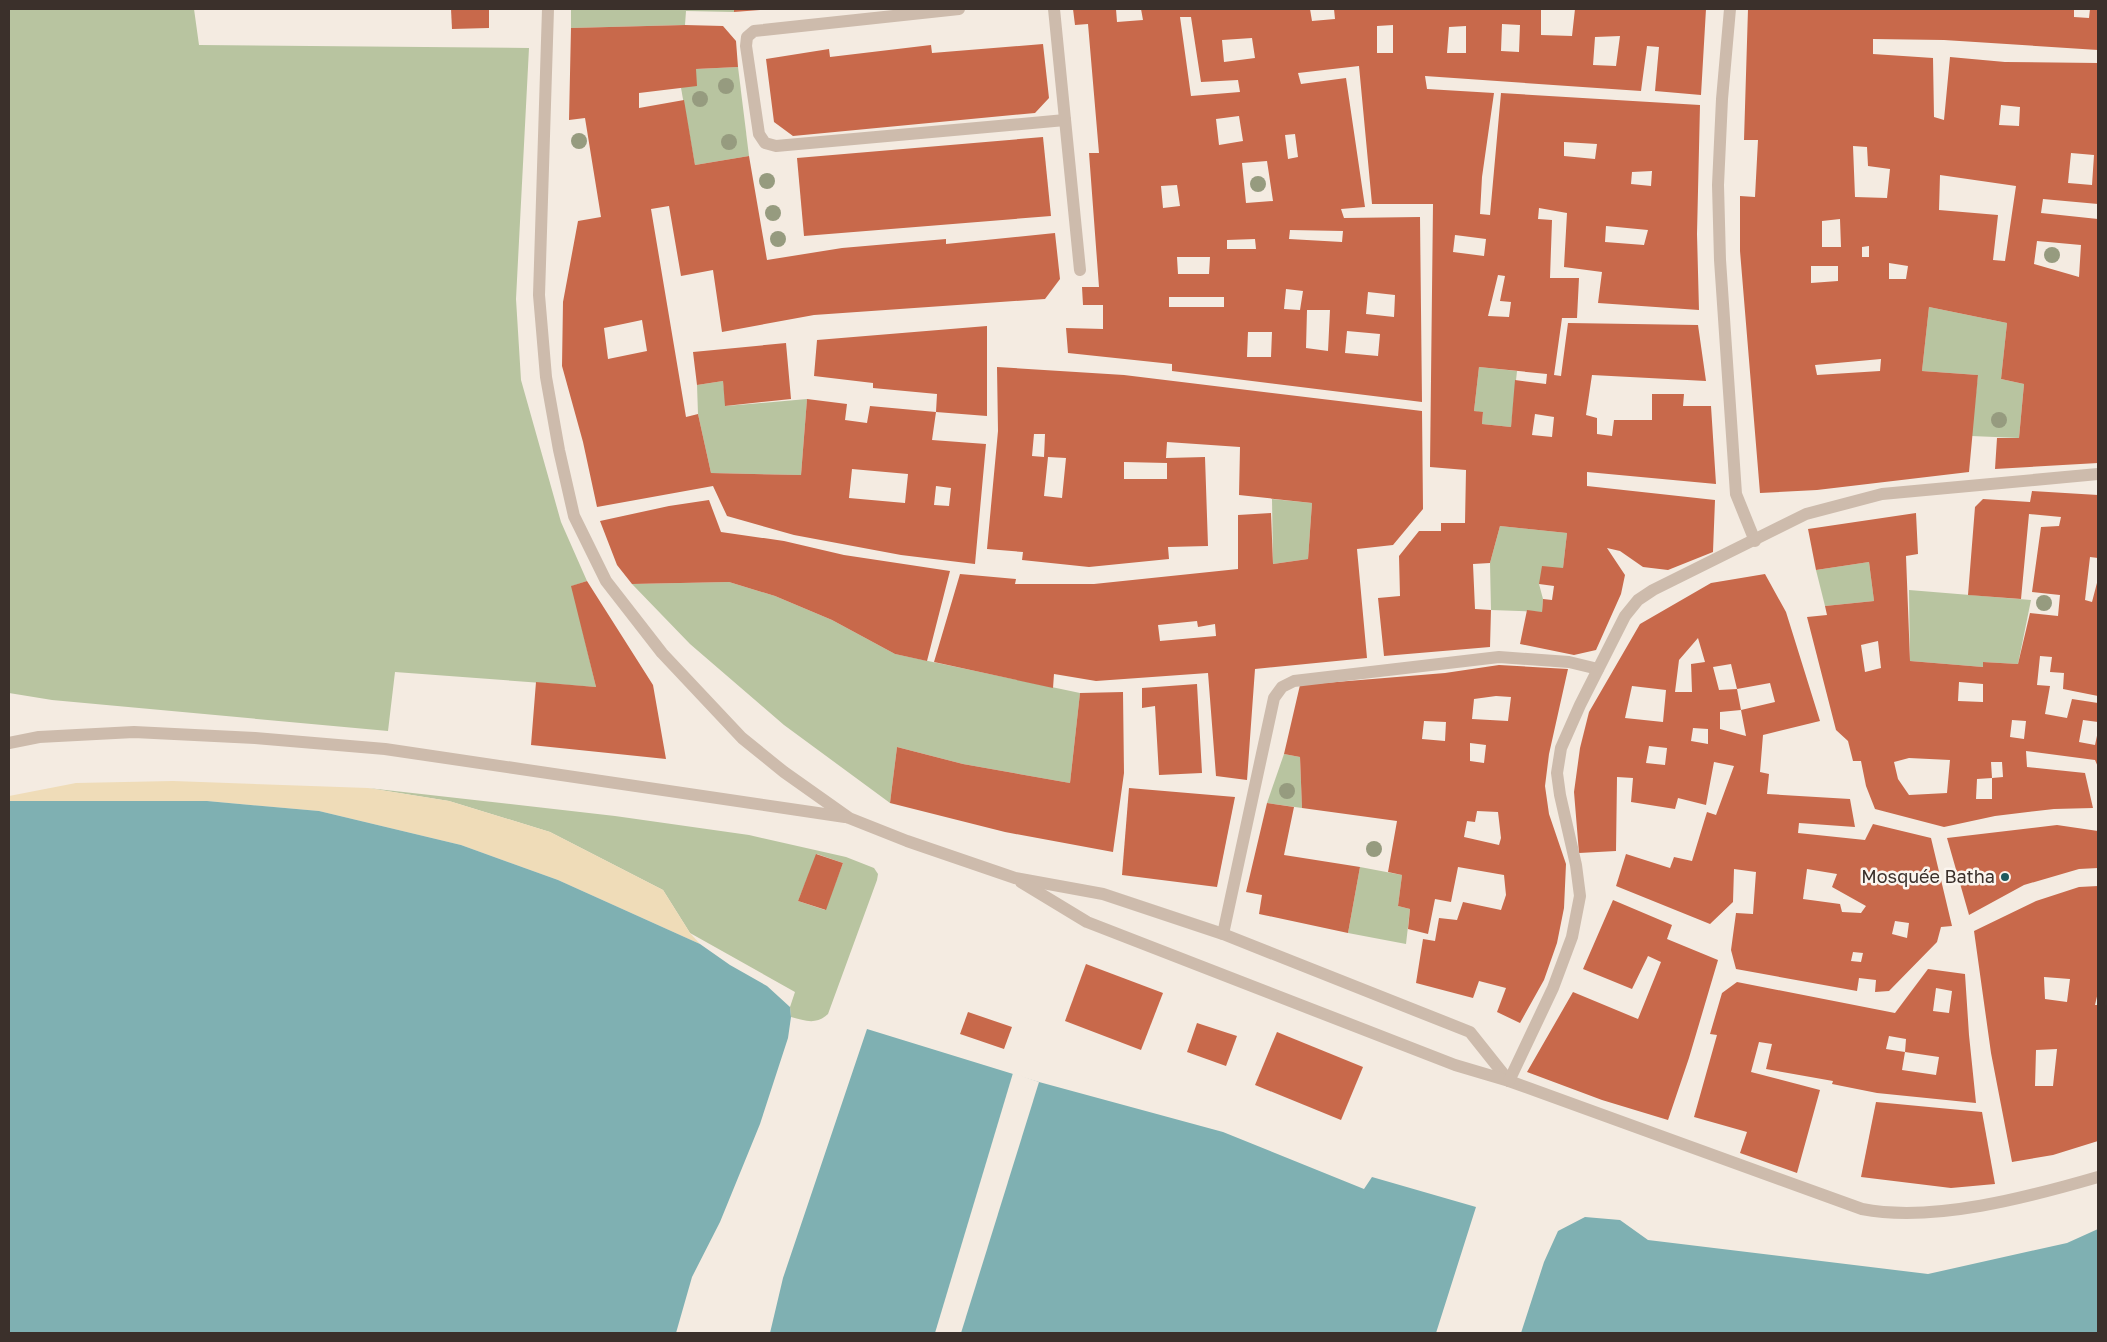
<svg xmlns="http://www.w3.org/2000/svg" width="2107" height="1342" font-family="'Golos Text',sans-serif">
	<style>
		.green { fill: #b8c4a0; fill-rule: evenodd }
		.sand { fill: #efdcb8 }
		.water { fill: #7fb0b2 }
		.pier { fill: #f4ebe1 }
		.building { fill: #c8694b; fill-rule: evenodd }
		.lines { fill: none; stroke-linecap: round; stroke-linejoin: round }
		.minor { stroke: #cdbbac; stroke-width: 12 }
		.tree { fill: #969b7f }
		.poi-dot { fill: #1f5a5e; stroke: #fbf5ee; stroke-width: 2 }
		.labels { text-anchor: middle; stroke-width: 5; stroke-linejoin: round; paint-order: stroke }
		.poi-label { font-size: 18px; fill: #3b302b; stroke: #fbf5ee; text-anchor: end }
	</style>
	<rect width="100%" height="100%" fill="#f4ebe1"/>
	<!-- green -->
	<g class="green">
		<polygon points="9,9 194,9 199,45 529,48 516,299 521,380 561,522 587,581 572,586 596,687 395,672 388,731 52,700 9,693"/>
		<polygon points="571,9 734,9 734,12 686,11 685,25 571,28"/>
		<polygon points="738,67 749,156 695,165 681,88 696,69"/>
		<polygon points="1929,307 2007,323 2001,379 2024,384 2019,438 1971,436 1978,375 1922,371"/>
		<polygon points="1479,367 1517,371 1511,427 1482,424 1483,413 1474,411"/>
		<polygon points="723,381 726,406 807,399 801,475 711,473 698,414 697,385"/>
		<polygon points="1272,499 1312,503 1308,559 1273,564"/>
		<polygon points="1500,526 1567,533 1563,568 1539,584 1543,599 1542,612 1491,610 1490,563"/>
		<polygon points="1869,562 1874,601 1825,606 1816,570"/>
		<polygon points="729,582 775,596 832,620 895,654 1080,693 1070,783 963,764 897,747 890,803 784,725 690,644 632,584"/>
		<polygon points="1909,590 2031,600 2018,664 1983,662 1983,667 1910,661"/>
		<polygon points="1284,754 1300,757 1302,808 1267,803"/>
		<path d="M368 788 615 816 749 835 846 857 874 868 878 874 877 880 828 1014C816 1025 806 1021 791 1017L790 1007 795 992 690 933 663 890 550 832 449 801ZM817 854 843 863 825 910 798 901Z"/>
		<polygon points="1360,867 1402,875 1398,906 1410,909 1406,944 1348,933"/>
	</g>
	<!-- sand -->
	<polygon class="sand" points="173,781 368,788 449,801 550,832 663,890 690,933 700,944 558,880 461,845 319,811 207,801 9,801 9,796 76,783"/>
	<!-- water -->
	<g class="water">
		<polygon points="9,801 207,801 319,811 461,845 558,880 700,944 730,965 767,986 790,1007 791,1017 788,1038 760,1124 720,1222 692,1277 676,1333 9,1333"/>
		<polygon points="867,1029 1039,1082 1223,1132 1364,1189 1372,1177 1476,1207 1436,1333 770,1333 783,1278"/>
		<polygon points="1585,1217 1620,1220 1648,1240 1928,1274 2067,1243 2098,1229 2098,1333 1521,1333 1544,1262 1558,1231"/>
	</g>
	<!-- pier -->
	<polygon class="pier" points="1013,1073 1039,1082 961,1333 935,1333"/>
	<!-- building -->
	<g class="building">
		<polygon points="451,9 489,9 489,28 452,29"/>
		<polygon points="734,9 760,9 760,10 734,12"/>
		<path d="M1073 9H1116L1117 22 1143 20 1141 9H1310L1312 21 1335 19 1334 9H1541V35L1572 36 1575 9H1706L1701 95 1655 91 1659 47 1647 46 1641 91 1425 76 1427 89 1494 93 1482 177 1480 214 1490 215 1501 93 1700 105 1697 234 1699 310 1598 303 1602 272 1564 267 1567 213 1539 208 1538 219 1552 220 1550 278H1579L1577 318H1562L1554 375 1561 376 1568 323 1698 325 1706 381 1592 375 1586 415 1597 418V434L1612 436 1614 420H1652V394H1684L1683 406H1711L1716 484 1587 472V486L1715 500 1713 552 1668 570 1643 567 1620 551 1607 548 1625 575 1621 594 1596 650 1574 655 1520 644 1527 610 1542 612 1543 599 1552 600 1554 586 1539 584 1542 566 1563 568 1567 533 1500 526 1490 563 1473 564 1475 609 1491 610 1490 647 1384 656 1378 598 1400 596 1399 556 1419 531H1441V523H1465L1466 470 1430 467 1433 204H1372L1359 66 1298 73 1301 84 1346 78 1365 207 1341 209 1344 218 1420 217 1422 402 1172 371V364L1068 353 1066 328 1103 329V305H1083L1082 287H1099L1089 153H1099L1088 24 1075 25ZM1180 17H1191L1201 82 1238 80 1240 92 1191 96ZM1502 24 1520 25 1519 52 1501 51ZM1393 25V53H1377V26ZM1466 26V53H1447L1449 27ZM1620 36 1616 66 1593 65 1595 37ZM1252 38 1255 58 1224 62 1222 40ZM1239 116 1243 141 1219 145 1216 119ZM1295 134 1298 157 1288 159 1285 135ZM1564 142 1597 144 1595 159 1564 156ZM1267 161 1273 201 1246 203 1242 163ZM1652 171 1651 186 1631 184 1632 172ZM1177 185 1180 206 1163 208 1161 186ZM1606 226 1648 230 1644 245 1605 242ZM1290 230 1343 231 1342 242 1289 239ZM1455 235 1486 239 1484 256 1453 252ZM1255 239 1256 249H1227V240ZM1177 257H1210L1209 274H1178ZM1498 275 1505 276 1500 301 1511 302 1509 317 1488 316ZM1286 289 1303 291 1300 310 1284 309ZM1368 292 1395 295 1394 317 1366 314ZM1169 297H1224V307H1169ZM1307 310H1330L1328 351 1306 348ZM1347 331 1380 334 1378 356 1345 353ZM1248 332H1272L1271 357H1247ZM1479 367 1547 374 1546 384 1515 380 1511 427 1482 424 1483 412 1474 411ZM1535 414 1554 417 1552 437 1532 435Z"/>
		<path d="M1748 9H2074V17L2089 18 2090 9H2098V50L1944 40 1873 39V54L1933 58 1934 117 1944 120 1950 57 2005 62 2098 63V204L2043 199 2041 213 2098 219V463L1995 469 1997 438H2019L2024 384 2001 379 2007 323 1929 307 1922 371 1978 375 1969 472 1817 490 1760 493 1740 251V196L1755 197 1758 140H1744ZM2001 105 2020 107 2019 126 1999 125ZM1853 146 1867 147 1868 166 1890 169 1887 198 1855 197ZM2071 153 2094 155 2092 185 2068 183ZM1940 175 2016 186 2005 261 1993 260 1998 215 1939 210ZM1840 219 1841 247H1822V221ZM2037 241 2081 245 2079 277 2034 264ZM1869 246V257H1862V247ZM1889 263 1908 266 1906 279H1889ZM1811 266H1838V281L1811 283ZM1881 359 1880 371 1817 375 1815 365Z"/>
		<path d="M685 25 723 26 736 41 738 67 696 69 697 86 639 93V108L684 100 695 165 749 156 767 260 842 248 946 239V244L1055 233 1060 279 1045 299 814 315 722 332 713 270 681 276 669 206 651 209 686 417 698 414 711 473 801 475 807 399 847 404 845 420 867 423 870 406 936 412 932 440 986 444 975 564 901 555 794 535 727 516 713 486 597 507 583 442 562 366 563 302 578 221 601 217 585 118 569 120 571 28ZM642 320 647 351 608 359 604 328ZM852 469 908 474 905 503 849 498ZM936 486 951 488 949 506 934 505Z"/>
		<polygon points="1043,44 1049,98 1035,113 793,136 774,122 766,59 829,49 830,57 931,45 932,53"/>
		<polygon points="1043,137 1051,216 804,236 797,158"/>
		<polygon points="987,326 987,416 936,412 937,394 873,388 873,383 814,376 817,340"/>
		<polygon points="786,343 791,399 725,406 723,381 697,385 693,352"/>
		<path d="M997 367 1124 375 1422 411 1423 509 1393 545 1357 549 1367 658 1255 669 1247 780 1216 776 1208 673 1096 681 1054 674 1053 688 934 662 960 574 1016 579 1015 584H1094L1238 569V515L1271 513 1273 564 1308 559 1312 503 1239 495 1240 447 1167 442 1166 458 1205 457 1208 546 1168 547 1169 559 1089 567 1022 560 1023 552 987 549 998 431ZM1034 434H1045L1044 457 1032 456ZM1048 457 1066 458 1062 498 1044 496ZM1124 462 1167 463V479H1124ZM1197 621 1198 627 1215 624 1216 636 1160 641 1158 625Z"/>
		<path d="M2032 491 2098 495V558L2090 557 2085 600 2092 602 2098 579V696L2063 689 2064 673 2050 672 2052 657 2040 656 2037 685 2050 686 2045 714 2067 718 2072 699 2098 703V722L2083 720 2079 742 2095 745 2098 731V767L2095 760 2026 751 2027 767 2085 773 2093 808 2054 809 1995 816 1944 827 1875 809 1866 786 1861 761H1853L1848 741 1836 730 1807 617 1827 615 1825 606 1874 601 1869 562 1816 570 1808 529 1916 513 1918 554 1906 556 1910 661 1983 667V662L2018 664 2030 613 2058 616 2060 595 2032 592 2041 527 2059 526 2061 517 2029 514 2021 599 1968 595 1975 507 1983 499 2030 502ZM1878 641 1881 668 1865 672 1861 645ZM1959 682 1983 684V702L1958 701ZM2012 720 2026 721 2024 739 2010 737ZM1909 758 1950 760 1947 793 1909 795 1898 779 1894 762ZM1991 762H2002L2003 777 1992 778V799H1976L1977 779 1992 778Z"/>
		<polygon points="709,500 721,532 784,541 844,555 950,571 927,661 895,654 832,620 775,596 729,582 632,584 617,565 600,521 669,506"/>
		<path d="M1765 574 1786 612 1820 721 1763 735 1760 772 1769 774 1767 794 1850 799 1855 827 1799 823 1798 833 1865 840 1873 824 1931 838 1952 926 1941 927 1937 942 1889 991 1875 992 1876 980 1859 978 1857 991 1736 969 1731 950 1736 913 1753 914 1756 872 1734 869 1733 902 1710 924 1616 886 1626 854 1670 868 1674 857 1692 861 1707 812 1716 815 1734 766 1714 762 1706 805 1678 798 1675 809 1631 802 1633 778 1617 777 1616 851 1579 853 1574 792 1580 748 1589 712 1640 624 1711 583ZM1698 638 1705 662 1691 664 1692 692H1675L1679 660ZM1731 664 1737 689 1770 683 1775 702 1741 710 1737 689 1719 690 1713 667ZM1632 686 1666 690 1663 722 1625 718ZM1741 710 1746 736 1720 729V712ZM1693 728 1708 729V744L1691 741ZM1649 746 1667 748 1665 765 1646 763ZM1807 869 1837 874 1832 887 1866 906 1861 913 1842 912 1840 904 1803 899ZM1895 921 1909 923 1907 938 1892 934ZM1853 952 1863 953 1861 962 1851 961Z"/>
		<polygon points="587,581 653,685 666,759 531,745 536,682 596,687 571,586"/>
		<path d="M1499 665 1568 669 1549 754 1545 786 1549 814 1566 864 1564 908 1557 943 1544 980 1520 1023 1497 1012 1506 988 1479 981 1473 998 1416 983 1423 939 1435 941 1439 918 1457 920 1463 902 1501 910 1506 895 1504 875 1458 867 1451 902 1435 899 1428 934 1408 929 1410 909 1398 906 1402 875 1388 872 1397 821 1302 808 1300 757 1284 754 1300 685 1445 673ZM1496 696 1511 697 1508 721 1472 719 1474 699ZM1424 721 1446 722 1445 741 1422 739ZM1470 743 1486 745 1484 763 1470 761ZM1477 811 1498 812 1501 838 1499 845 1464 837 1467 821 1475 822Z"/>
		<polygon points="1197,684 1202,773 1159,775 1155,706 1142,708 1142,688"/>
		<polygon points="1123,692 1124,773 1113,852 1005,832 890,803 897,747 963,764 1070,783 1080,693"/>
		<polygon points="1129,788 1235,797 1217,887 1122,875"/>
		<polygon points="1267,803 1294,807 1284,855 1360,867 1348,933 1259,914 1262,895 1246,892"/>
		<polygon points="2057,825 2098,831 2098,868 2079,869 2024,885 1969,915 1947,838"/>
		<polygon points="816,854 843,863 826,910 798,901"/>
		<path d="M2098 886V992L2095 1005H2098V1141L2053 1155 2012 1162 1991 1053 1974 931 2036 901 2079 887ZM2044 977 2070 979 2067 1002 2045 999ZM2057 1049 2053 1086H2035L2036 1050Z"/>
		<polygon points="1613,900 1672,925 1667,939 1718,960 1689,1058 1668,1120 1602,1100 1527,1072 1573,992 1638,1019 1661,962 1648,956 1632,989 1583,969"/>
		<polygon points="1086,964 1163,993 1141,1050 1065,1021"/>
		<path d="M1928 969 1965 974 1969 1035 1976 1103 1877 1093 1832 1084 1833 1081 1766 1069 1772 1044 1759 1042 1751 1072 1820 1090 1797 1173 1740 1153 1747 1132 1694 1117 1717 1035 1710 1034 1722 993 1737 982 1895 1013ZM1936 988 1952 991 1949 1013 1933 1011ZM1889 1036 1906 1039 1905 1052 1939 1057 1936 1075 1902 1070 1905 1052 1886 1049Z"/>
		<polygon points="968,1012 1012,1027 1004,1049 960,1034"/>
		<polygon points="1197,1023 1237,1036 1226,1066 1187,1052"/>
		<polygon points="1277,1032 1363,1067 1341,1120 1255,1085"/>
		<polygon points="1876,1102 1982,1112 1995,1184 1951,1188 1861,1177"/>
	</g>
	<g class="lines">
		<!-- minor -->
		<g class="minor">
			<polyline points="548,9 539,295 546,377 559,450 574,516 606,581 662,653 742,738 784,772 849,818 907,841 1015,878 1103,894 1223,934 1470,1032 1509,1081"/>
			<polyline points="959,9 754,31 747,37 746,46 759,134 765,143 776,146 1065,120"/>
			<polyline points="1054,9 1080,270"/>
			<polyline points="1730,9 1722,99 1718,185 1720,260 1736,494 1755,541"/>
			<polyline points="9,743 39,737 134,732 255,738 385,749 845,817"/>
			<path d="M1021 882 1087 922 1455 1065 1509 1081 1862 1209C1933 1223 2029 1197 2098 1177"/>
			<polyline points="1223,934 1274,698 1282,687 1294,681 1499,657 1569,662 1598,669"/>
			<polyline points="1509,1081 1553,988 1572,937 1580,896 1576,865 1560,795 1557,773 1561,748 1580,705 1625,616 1638,600 1653,590 1806,514 1882,494 2098,474"/>
		</g>
	</g>
	<!-- trees -->
	<g class="tree">
		<circle cx="726" cy="86" r="8"/>
		<circle cx="700" cy="99" r="8"/>
		<circle cx="579" cy="141" r="8"/>
		<circle cx="729" cy="142" r="8"/>
		<circle cx="767" cy="181" r="8"/>
		<circle cx="1258" cy="184" r="8"/>
		<circle cx="773" cy="213" r="8"/>
		<circle cx="778" cy="239" r="8"/>
		<circle cx="2052" cy="255" r="8"/>
		<circle cx="1999" cy="420" r="8"/>
		<circle cx="2044" cy="603" r="8"/>
		<circle cx="1287" cy="791" r="8"/>
		<circle cx="1374" cy="849" r="8"/>
	</g>
	<!-- markers -->
	<circle class="poi-dot" cx="2005" cy="877" r="5"/>
	<g class="labels">
		<!-- poi labels -->
		<g class="poi-label">
			<text x="1995" y="883">Mosquée Batha</text>
		</g>
	</g>
	<!-- border -->
	<rect width="2107" height="1342" fill="none" stroke="#3b302b" stroke-width="20"/>
</svg>
